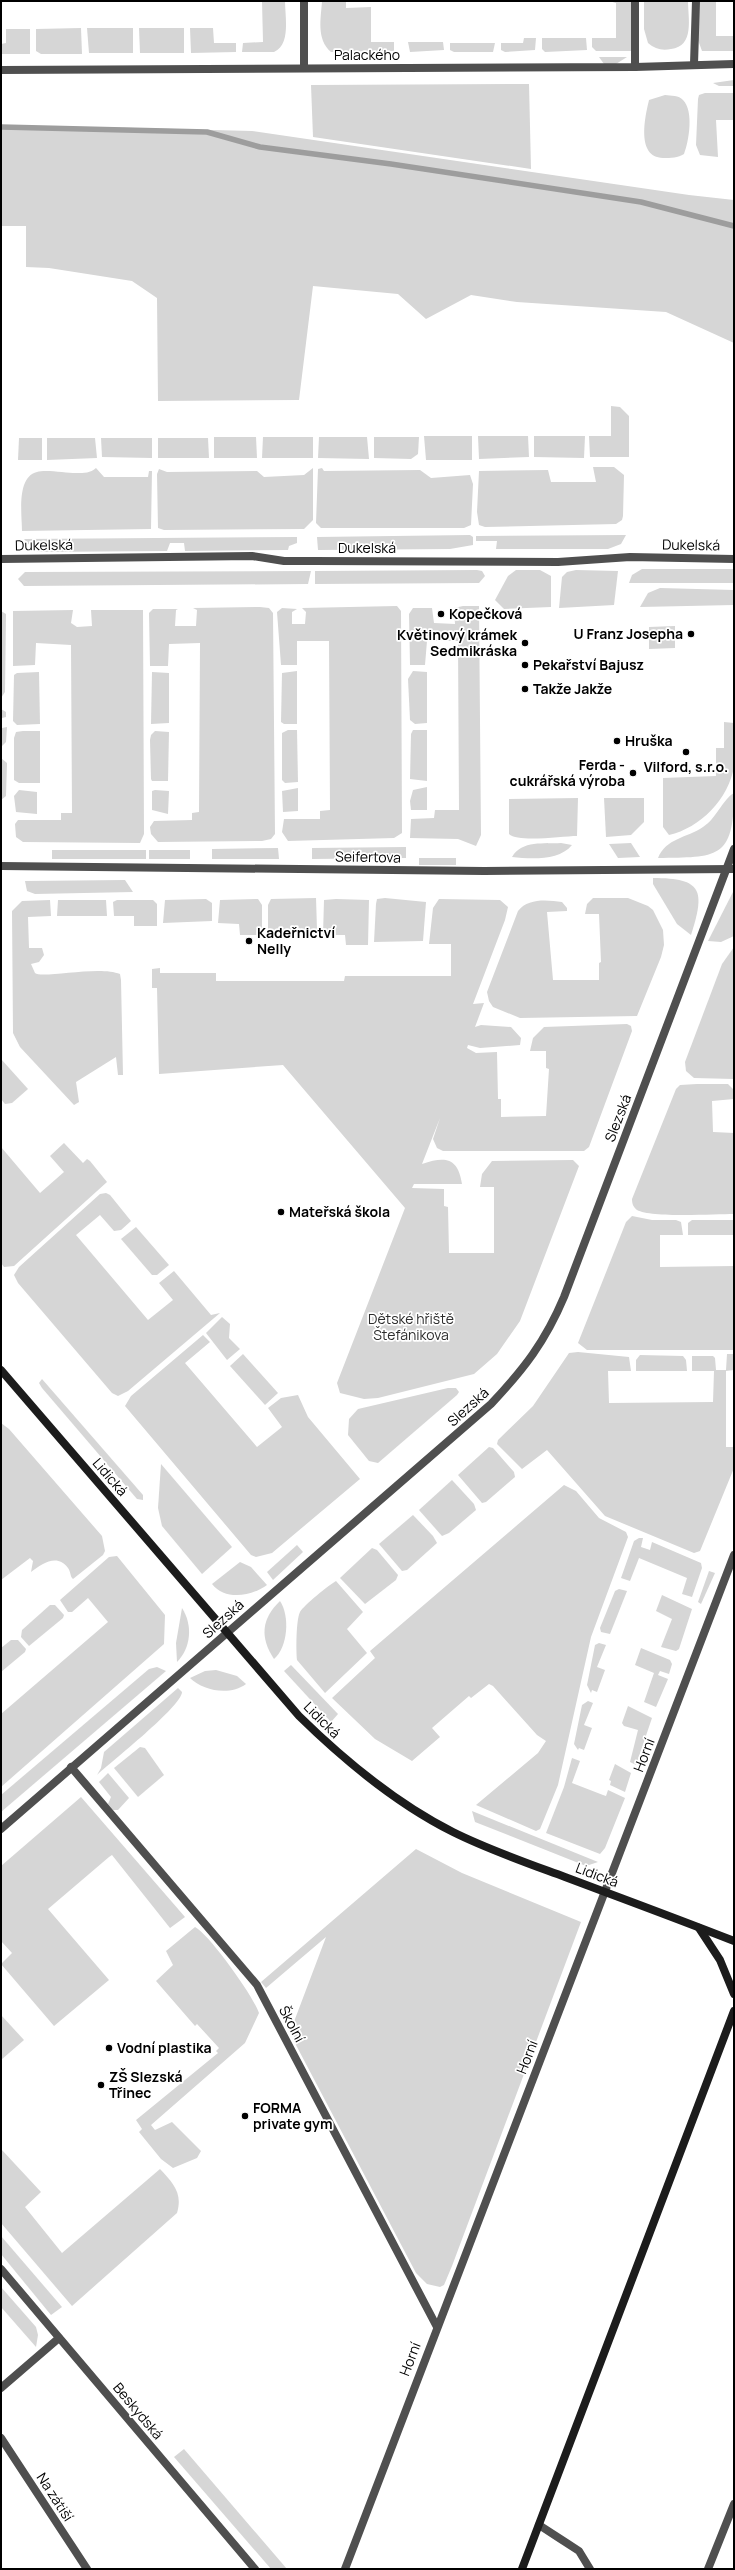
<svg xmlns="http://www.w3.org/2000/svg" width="735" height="2570" font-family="Manrope,sans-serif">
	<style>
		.green { fill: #d6d6d6 }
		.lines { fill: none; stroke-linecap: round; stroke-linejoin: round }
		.stream { stroke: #9d9d9d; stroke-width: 5.5 }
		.street { stroke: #4f4f4f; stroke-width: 8 }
		.secondary { stroke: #1c1c1c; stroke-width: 8 }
		.poi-dot { fill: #000; stroke: #fff; stroke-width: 1.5 }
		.labels { text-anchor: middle; stroke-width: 3.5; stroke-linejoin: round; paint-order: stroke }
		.street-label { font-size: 14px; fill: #000; stroke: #fff }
		.poi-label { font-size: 14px; font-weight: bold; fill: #000; stroke: #fff; text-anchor: start }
		.park-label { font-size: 14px; fill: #2d2d2d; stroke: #fff }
	</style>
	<rect width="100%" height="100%" fill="#fff"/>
	<!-- green -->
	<g class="green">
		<path d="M262 1H285C285 16 291 45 274 52H242L243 43 263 42Z"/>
		<path d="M322 1H346V8L371 7V42H394V51L331 52C316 39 321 18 322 1Z"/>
		<polygon points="609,1 634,1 633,49 631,51 596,51 592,47 592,38 616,38 616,3"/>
		<path d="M644 1H688C688 18 695 46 671 49 662 51 655 49 648 43L644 29Z"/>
		<polygon points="699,1 716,1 716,36 734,36 734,51 702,51 698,40"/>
		<polygon points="81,28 82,54 41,54 36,51 36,29"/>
		<polygon points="87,28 133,28 133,53 89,53"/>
		<polygon points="139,28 184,28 184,53 140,53"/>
		<polygon points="190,28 213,28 214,43 236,43 236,52 191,53"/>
		<polygon points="6,29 30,29 30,54 1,54 1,44 6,43"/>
		<polygon points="524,38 536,38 535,50 505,52 501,50 501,43 523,43"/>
		<polygon points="542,38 586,38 587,50 545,52 542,49"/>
		<polygon points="408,42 443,42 444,50 410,52"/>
		<polygon points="450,43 495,43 493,52 454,52 450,50"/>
		<polygon points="599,57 627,57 616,64 604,64"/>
		<polygon points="734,80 734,86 719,86 713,83"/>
		<polygon points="529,84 531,169 313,137 311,85"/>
		<polygon points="705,93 734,93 734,120 716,120 718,157 700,155 696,145 698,99 699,95"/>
		<path d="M665 95C671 96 679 95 683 100 694 111 689 141 684 154 678 158 671 158 663 158 636 157 645 117 649 100Z"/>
		<polygon points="97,127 252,131 689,195 734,200 734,343 666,312 517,302 471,295 426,319 398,294 313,286 299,400 158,401 157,298 132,281 49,268 26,267 26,226 1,226 1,128"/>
		<polygon points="611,406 620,407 629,416 629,457 590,457 589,436 611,436"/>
		<polygon points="424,436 472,436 472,460 426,460"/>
		<polygon points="478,436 528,436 529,457 479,459"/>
		<polygon points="534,436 585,436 584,458 534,457"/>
		<polygon points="214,437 256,437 257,458 214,458"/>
		<polygon points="263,437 313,437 313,458 262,458"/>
		<polygon points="319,437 367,437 369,459 318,458"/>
		<polygon points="374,437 419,437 418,454 411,459 374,458"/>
		<polygon points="19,438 42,438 42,460 18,460"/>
		<polygon points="47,438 95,438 97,458 47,460"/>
		<polygon points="101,438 152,438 152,458 102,457"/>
		<polygon points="158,438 208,438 209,458 158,458"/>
		<polygon points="593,467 614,467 624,475 623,516 622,520 616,524 485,527 479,525 477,512 479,471 548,470 551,482 596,482"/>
		<path d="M96 468 104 477H148L149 471H152L151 529 22 531C22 515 16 477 37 472 45 469 66 473 76 473 85 473 90 473 96 468Z"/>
		<polygon points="313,468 313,520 304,529 164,530 158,528 157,474 159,469 167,472 257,471 264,477 304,475"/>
		<polygon points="322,468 324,471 420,470 431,478 470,475 473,484 471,525 464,528 321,528 316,523 318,469"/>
		<polygon points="470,535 473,537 473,545 450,549 318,550 317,537"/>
		<polygon points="626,535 621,544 608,549 496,549 497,541 476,541 476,536"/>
		<polygon points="297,537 297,543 289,546 288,550 185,551 184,543 170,543 167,551 39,552 34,550 24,539"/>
		<polygon points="642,569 734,569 734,583 629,583 632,575"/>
		<polygon points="477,570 482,571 485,576 479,583 315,584 315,571"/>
		<polygon points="516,570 540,570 551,576 551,607 504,609 495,600 508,576"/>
		<polygon points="576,570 618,571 614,605 559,608 562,577 567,572"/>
		<polygon points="311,571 308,584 24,586 18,579 25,572"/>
		<polygon points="660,588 734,590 734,605 640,607 648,593"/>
		<polygon points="397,606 401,611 402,833 394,838 288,841 282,832 284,819 320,819 320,811 330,810 329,641 297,641 297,665 281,665 277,612 282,608 297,609 292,612 292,624 305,624 306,612 302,608"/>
		<polygon points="463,606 479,606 481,835 476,846 458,839 410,838 411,819 434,818 435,810 459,810 458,641 427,641 425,665 410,665 409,614 413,608 432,608 434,623 455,624 454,608"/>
		<polygon points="260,607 269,608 273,613 275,834 271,839 262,841 158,842 151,834 150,827 154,821 192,820 192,813 199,812 200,643 169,644 168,666 150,666 149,613 153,609 178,609 176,610 175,626 196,626 197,610 193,608"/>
		<polygon points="73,610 71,623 77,627 92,626 91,610 143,610 144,834 140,843 23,842 16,837 15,824 18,820 61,820 61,813 72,813 71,645 36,643 35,665 13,666 13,611"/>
		<polygon points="1,611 6,614 5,692 1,698"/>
		<polygon points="675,626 675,648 649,649 649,627"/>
		<polygon points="297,671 297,724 284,724 281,722 282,673"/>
		<polygon points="413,671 427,672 427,723 415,724 410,720 408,679"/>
		<polygon points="39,672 40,724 17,725 13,721 14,675 17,673"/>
		<polygon points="152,672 169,673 169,723 151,724"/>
		<polygon points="1,709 6,712 6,717 2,718 2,728 7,727 6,742 1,747"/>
		<path d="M724 722 734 723C734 737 735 753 734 766 729 799 700 828 669 835L663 827V778L716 776V748H724Z"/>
		<polygon points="288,730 297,730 298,782 285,783 282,780 282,733"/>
		<polygon points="413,730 427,730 427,781 410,779 411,734"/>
		<polygon points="23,731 40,731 40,783 19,783 14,780 14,738 16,732"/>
		<polygon points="155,731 169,732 168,781 152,781 151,779 150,740 151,735"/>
		<polygon points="1,758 7,763 6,796 1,800"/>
		<polygon points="427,787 427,810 411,810 410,801 413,790"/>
		<polygon points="298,788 298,811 283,812 282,791"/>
		<polygon points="19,790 37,792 37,814 16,812 14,796"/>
		<polygon points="155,790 169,791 168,814 152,810 152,791"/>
		<path d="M734 793C734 860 717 857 658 858 666 838 687 838 703 827 716 819 723 799 734 793Z"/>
		<path d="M578 798 577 836C563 836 518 843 509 834V799Z"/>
		<polygon points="604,798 644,798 644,822 631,835 606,837"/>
		<path d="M561 843 572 845C559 861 531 859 512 857 522 840 544 844 561 843Z"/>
		<polygon points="631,843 640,857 618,858 609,844"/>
		<polygon points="406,847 406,858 312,859 312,848"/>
		<polygon points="278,848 279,859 212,859 212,849"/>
		<rect x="52" y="850" width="94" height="9"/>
		<rect x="149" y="850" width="41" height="9"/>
		<rect x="419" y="858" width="37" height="7"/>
		<path d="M653 878C703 878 705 891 691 935L677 924 653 884Z"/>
		<polygon points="125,880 133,892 35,894 27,891 25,881"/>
		<polygon points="734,890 734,936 721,942 708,941"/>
		<polygon points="316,898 317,930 268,931 268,905 271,899"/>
		<polygon points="385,898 426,902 423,941 374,942 376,904 377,899"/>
		<path d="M593 898H628L648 906 653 910 663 930 664 945 661 957 637 1016 520 1018 493 1007 489 1001 487 992 518 911C528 898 547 900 562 902L567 908V911L547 912 553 980H599V963L601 962 599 914H585L587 904Z"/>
		<polygon points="206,899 212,903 212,921 163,923 165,900"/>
		<polygon points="258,899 262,905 262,935 240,935 239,924 218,923 220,900"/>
		<polygon points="336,899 369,900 368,945 346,945 345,935 323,935 324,900"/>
		<path d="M439 899 500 900 508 907 505 920 473 1004 484 1003 475 1027 481 1025 511 1027 521 1038 520 1045 480 1048 468 1045 467 1048 476 1053 497 1052 498 1099H501V1117L546 1116 549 1069 546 1068V1051H530L533 1038 544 1027 627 1024 631 1026 632 1031 589 1147 584 1151H443L437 1148 433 1139 440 1118 422 1164C446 1156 458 1158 462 1184H414L412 1188 444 1189V1206L448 1207 449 1253H494V1187H480L482 1174 492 1161 573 1160 579 1166 520 1321 497 1354 474 1374 378 1398 364 1399 340 1393 337 1383 405 1208 283 1065 159 1074 157 988H152V969L160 968V973H216V981H344L345 976H451V944H429L433 908Z"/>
		<path d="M50 900 51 916 28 917 29 948H42L44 955 39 962 31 964 35 973C42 979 99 965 120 974L121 980 123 1075H118L116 1057 76 1082 79 1102 74 1105 20 1047 13 1033 12 911 22 901Z"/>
		<polygon points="58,900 106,900 107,916 57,916"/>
		<polygon points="117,900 153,900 157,904 157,926 134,926 134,916 114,916 113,902"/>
		<polygon points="734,947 734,1079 694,1078 686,1071 685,1062 722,964"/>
		<polygon points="1,1059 28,1089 12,1103 5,1104 1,1099"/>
		<path d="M697 1084H728L733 1089 734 1099 712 1101 713 1132 734 1133V1214C715 1214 651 1218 637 1210 633 1207 632 1203 632 1199L676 1089 680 1085Z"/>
		<polygon points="64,1143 83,1163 87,1159 90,1161 107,1182 14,1266 4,1267 1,1263 1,1147 40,1193 64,1172 50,1156"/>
		<polygon points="106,1193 110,1195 131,1221 121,1230 114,1231 100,1215 76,1235 148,1320 173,1300 159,1283 174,1271 211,1315 220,1313 128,1391 118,1396 112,1393 18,1283 14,1275 19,1267 100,1194"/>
		<polygon points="632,1216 652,1220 676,1220 681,1222 683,1235 660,1235 660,1267 734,1266 734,1350 587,1350 578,1343 626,1222"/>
		<polygon points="692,1220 734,1220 734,1235 688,1235 688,1223"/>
		<polygon points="136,1227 169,1265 157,1275 152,1275 121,1239"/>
		<polygon points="222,1317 230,1324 229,1338 240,1349 227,1360 206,1333"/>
		<polygon points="203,1335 210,1342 185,1363 257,1447 282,1427 268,1408 281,1398 298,1395 308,1417 360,1479 272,1553 256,1557 251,1555 125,1406 131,1396"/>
		<polygon points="578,1352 629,1357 631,1371 608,1371 609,1403 713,1402 714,1371 692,1371 692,1356 713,1356 715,1358 716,1370 726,1370 727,1354 734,1354 734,1370 726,1371 726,1447 734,1447 734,1468 700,1551 694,1553 605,1516 547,1450 522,1469 497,1444 498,1440 533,1406 567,1356 569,1353"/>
		<polygon points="243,1354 278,1393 265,1405 230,1366"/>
		<polygon points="640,1355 683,1356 686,1360 687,1371 636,1371 636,1360"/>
		<polygon points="42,1379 143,1495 143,1500 137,1499 42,1388 39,1383"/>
		<polygon points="448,1388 456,1388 459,1392 457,1395 378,1463 369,1461 348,1435 349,1419 358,1409"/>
		<path d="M1 1423 9 1429 102 1536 105 1551 103 1555 73 1579C70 1577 71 1572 68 1568 57 1553 42 1564 31 1572L33 1561 30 1558 1 1580Z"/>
		<polygon points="489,1447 493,1448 514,1472 515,1477 486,1502 482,1503 458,1475"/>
		<polygon points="161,1464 232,1547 202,1574 162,1526 158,1508"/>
		<polygon points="452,1480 474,1504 476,1510 449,1533 442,1536 419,1510"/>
		<polygon points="564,1485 576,1491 599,1518 626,1532 628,1537 591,1637 558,1785 540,1829 536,1831 476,1805 538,1753 546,1741 537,1735 493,1686 489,1684 471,1698 469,1696 432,1728 440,1737 412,1761 375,1739 332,1698 375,1658 370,1651"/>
		<polygon points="413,1515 433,1536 437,1543 407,1570 402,1571 379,1544"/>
		<polygon points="639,1538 643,1538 641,1547 650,1550 652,1542 701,1563 702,1568 692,1597 682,1594 687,1578 639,1558 630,1581 621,1578 634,1541"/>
		<polygon points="297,1545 303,1552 273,1580 267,1572"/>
		<polygon points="372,1548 377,1550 398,1575 396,1580 365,1604 340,1578"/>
		<polygon points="117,1556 165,1615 164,1644 1,1787 1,1714 108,1622 88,1598 72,1612 68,1612 60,1600 109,1557"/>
		<path d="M240 1562 251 1567 267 1585C252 1596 225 1601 212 1584Z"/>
		<polygon points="709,1571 715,1573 701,1604 698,1602"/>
		<path d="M336 1581 363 1612 347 1629 367 1653 325 1693 297 1660C296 1650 296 1620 300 1612 304 1605 329 1585 336 1581Z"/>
		<polygon points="619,1589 627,1591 610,1634 601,1632 600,1628 615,1591"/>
		<polygon points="662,1595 692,1609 679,1649 676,1651 661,1647 672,1619 656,1611"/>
		<path d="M280 1601C290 1616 288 1647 274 1659 260 1638 261 1619 280 1601Z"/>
		<polygon points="50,1605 55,1605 64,1615 63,1618 29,1646 21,1637 22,1630"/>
		<path d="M182 1608C193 1625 191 1648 177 1662L176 1643Z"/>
		<polygon points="11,1640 18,1640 26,1649 25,1652 1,1672 1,1648"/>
		<polygon points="599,1643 606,1645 597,1667 605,1670 597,1692 592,1690 591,1693 587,1685 595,1645"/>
		<polygon points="641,1648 670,1660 672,1664 669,1674 660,1671 658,1675 668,1679 656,1707 644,1702 654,1673 635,1665"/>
		<polygon points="291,1665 338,1714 331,1722 284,1671"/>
		<polygon points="157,1667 166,1671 1,1812 1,1795 149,1669"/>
		<path d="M216 1670 237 1676 246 1684C230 1696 203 1691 190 1678L205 1671Z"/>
		<path d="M178 1688 182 1692C182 1706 111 1762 97 1775L101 1768 104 1752Z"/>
		<polygon points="588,1701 593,1703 584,1725 592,1728 584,1750 579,1748 578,1750 574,1744 582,1705"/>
		<polygon points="628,1706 652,1718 636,1765 630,1762 638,1730 624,1726 622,1723"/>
		<polygon points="140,1747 145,1748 164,1775 138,1797 114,1768"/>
		<polygon points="572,1758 580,1761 572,1783 603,1795 606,1796 608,1790 625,1798 605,1848 600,1854 546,1833 564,1787"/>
		<polygon points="615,1764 631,1773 625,1792 610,1785 611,1781 609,1780"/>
		<polygon points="108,1773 129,1798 118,1810 113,1810 108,1804 111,1797 99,1782"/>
		<polygon points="81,1797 185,1917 170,1928 112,1855 109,1857 48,1909 109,1980 54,2026 1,1964 12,1953 1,1941 1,1866"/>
		<polygon points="472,1811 598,1862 586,1866 475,1822"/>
		<polygon points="416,1849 462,1873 581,1922 452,2266 444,2285 440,2287 427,2284 416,2273 296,2045 292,2027 326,1937 266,1988 261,1982"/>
		<path d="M195 1927C209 1934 254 1997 259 2013L245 2043 151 2125 155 2130 172 2122 201 2151 197 2158 173 2168 161 2159 139 2132 142 2129 136 2120 218 2053 216 2051 219 2048 197 2024 195 2026 156 1981 173 1965 166 1951Z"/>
		<polygon points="1,2015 24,2040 1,2060"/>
		<path d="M1 2149 41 2192 25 2207 62 2253 160 2169C173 2183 183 2193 177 2213L72 2306 1 2223Z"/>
		<polygon points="1,2236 62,2307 51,2315 1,2254"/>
		<polygon points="1,2287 36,2327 38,2335 36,2347 1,2307"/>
		<polygon points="184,2449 287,2569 271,2569 174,2457"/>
	</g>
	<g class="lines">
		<!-- stream -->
		<polyline class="stream" points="1,127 207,132 260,147 391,164 641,202 734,226"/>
		<!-- street -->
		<g class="street">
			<polyline points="304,1 304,68"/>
			<polyline points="694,64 696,1"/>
			<polyline points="635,67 635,1"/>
			<polyline points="1,70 635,67 734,64"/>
			<polyline points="1,559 252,556 284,561 313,561 558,562 630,557 734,559"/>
			<polyline points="1,866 484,871 734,869"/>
			<polyline points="71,1767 257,1985 437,2327"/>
			<path d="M1 1829 491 1404C524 1369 545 1342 564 1297L734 849"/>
			<polyline points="1,2269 255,2569"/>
			<polyline points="1,2388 59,2338"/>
			<polyline points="1,2438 87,2569"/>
			<polyline points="539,2525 579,2551 590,2569"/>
			<polyline points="345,2569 734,1555"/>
			<polyline points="708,2569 734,2504"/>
		</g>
		<!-- secondary -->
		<g class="secondary">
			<path d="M1 1370 299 1716C345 1761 395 1803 453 1832 489 1850 527 1863 565 1877 621 1898 678 1919 734 1941"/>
			<polyline points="699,1928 720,1960 734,1994"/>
			<polyline points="522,2569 734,2011"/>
		</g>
	</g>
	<!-- markers -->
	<g class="poi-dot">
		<circle cx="441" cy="614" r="4"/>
		<circle cx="691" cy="634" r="4"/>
		<circle cx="525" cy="643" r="4"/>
		<circle cx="525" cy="665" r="4"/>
		<circle cx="525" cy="689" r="4"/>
		<circle cx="617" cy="741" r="4"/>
		<circle cx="686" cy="752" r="4"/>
		<circle cx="633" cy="773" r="4"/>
		<circle cx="249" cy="941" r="4"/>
		<circle cx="281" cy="1212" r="4"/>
		<circle cx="109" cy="2048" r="4"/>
		<circle cx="101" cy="2085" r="4"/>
		<circle cx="245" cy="2116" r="4"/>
	</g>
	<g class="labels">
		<!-- street labels -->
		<g class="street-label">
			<text x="367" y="60">Palackého</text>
			<text transform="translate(44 545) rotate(-1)" y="5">Dukelská</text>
			<text transform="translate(691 545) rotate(1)" y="5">Dukelská</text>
			<text x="367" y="553">Dukelská</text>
			<text transform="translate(368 857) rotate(1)" y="5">Seifertova</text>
			<text transform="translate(618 1118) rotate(-69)" y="5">Slezská</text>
			<text transform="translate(468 1407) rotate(-42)" y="5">Slezská</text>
			<text transform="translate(110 1477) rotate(49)" y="5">Lidická</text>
			<text transform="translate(223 1619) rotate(-42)" y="5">Slezská</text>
			<text transform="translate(322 1720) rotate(45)" y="5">Lidická</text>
			<text transform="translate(644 1755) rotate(-69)" y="5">Horní</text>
			<text transform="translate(597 1875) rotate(21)" y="5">Lidická</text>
			<text transform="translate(292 2024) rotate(62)" y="5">Školní</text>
			<text transform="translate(527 2057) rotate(-69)" y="5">Horní</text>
			<text transform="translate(410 2359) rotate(-69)" y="5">Horní</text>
			<text transform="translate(138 2411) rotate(50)" y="5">Beskydská</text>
			<text transform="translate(55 2497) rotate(57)" y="5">Na zátiší</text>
		</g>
		<!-- poi labels -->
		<g class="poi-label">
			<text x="449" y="619">Kopečková</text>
			<text x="683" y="639" text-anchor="end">U Franz Josepha</text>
			<text x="517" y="640" text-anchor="end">Květinový krámek<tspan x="517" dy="16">Sedmikráska</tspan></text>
			<text x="533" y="670">Pekařství Bajusz</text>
			<text x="533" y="694">Takže Jakže</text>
			<text x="625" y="746">Hruška</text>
			<text x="625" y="770" text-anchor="end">Ferda -<tspan x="625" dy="16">cukrářská výroba</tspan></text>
			<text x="686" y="772" text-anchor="middle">Vilford, s.r.o.</text>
			<text x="257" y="938">Kadeřnictví<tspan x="257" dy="16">Nelly</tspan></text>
			<text x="289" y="1217">Mateřská škola</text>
			<text x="117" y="2053">Vodní plastika</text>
			<text x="109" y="2082">ZŠ Slezská<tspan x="109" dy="16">Třinec</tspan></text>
			<text x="253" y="2113">FORMA<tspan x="253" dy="16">private gym</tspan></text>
		</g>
		<!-- park labels -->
		<g class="park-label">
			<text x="411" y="1324">Dětské hřiště<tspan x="411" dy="16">Štefánikova</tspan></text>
		</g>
	</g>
	<!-- border -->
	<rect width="735" height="2570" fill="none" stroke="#000000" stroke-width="4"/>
</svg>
